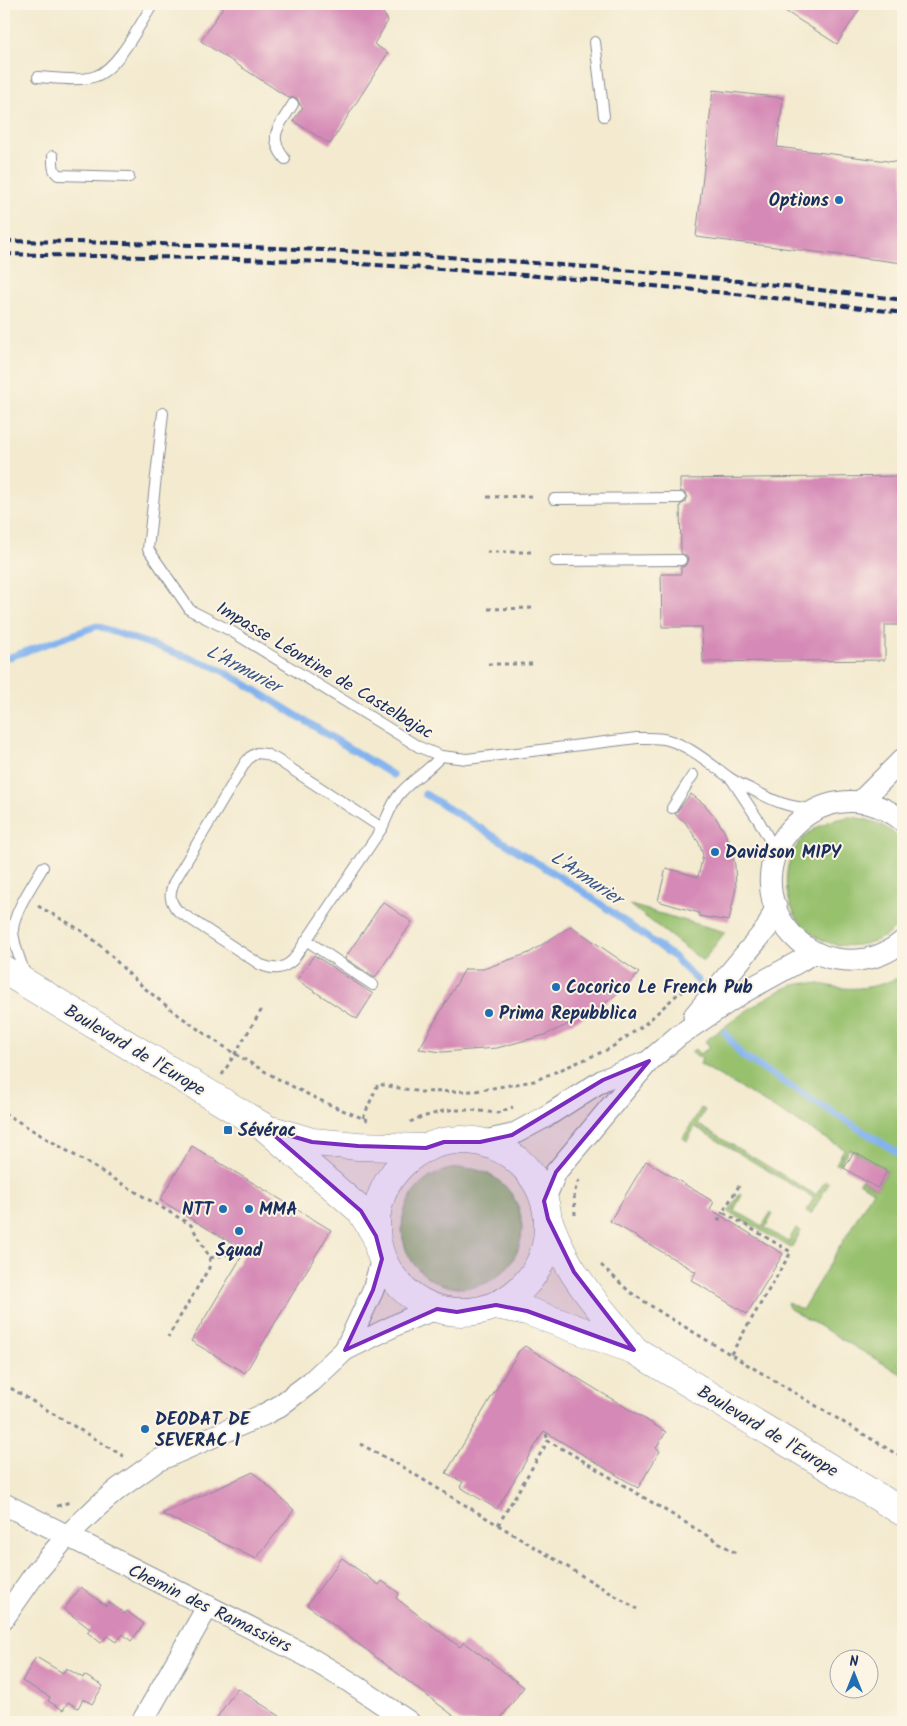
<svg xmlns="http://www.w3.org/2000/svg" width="907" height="1726" font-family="Kalam,sans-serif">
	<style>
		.green { fill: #98c16e; stroke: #5a7866 }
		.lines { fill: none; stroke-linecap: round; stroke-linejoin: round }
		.stream { stroke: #83b3ee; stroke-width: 7 }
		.building { fill: #d589b6 }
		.lane-casing { stroke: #878c96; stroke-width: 12 }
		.street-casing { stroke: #878c96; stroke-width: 23 }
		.secondary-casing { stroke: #878c96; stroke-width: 29 }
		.path { stroke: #878c96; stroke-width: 3; stroke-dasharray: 4 4; stroke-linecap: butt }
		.lane { stroke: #fff; stroke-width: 10 }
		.street { stroke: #fff; stroke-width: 21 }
		.secondary { stroke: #fff; stroke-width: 28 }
		.rail { stroke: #1b2f5e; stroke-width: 4; stroke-dasharray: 8 4; stroke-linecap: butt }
		.marked { fill: #7b2cbf; fill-opacity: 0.2; stroke: #7b2cbf; stroke-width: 4; stroke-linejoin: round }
		.poi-dot { fill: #1f6fb2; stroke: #fcf5e5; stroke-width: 2 }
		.labels { text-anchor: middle; stroke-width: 4; stroke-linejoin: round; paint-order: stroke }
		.poi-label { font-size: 18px; font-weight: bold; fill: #1b2f5e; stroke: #fcf5e5; text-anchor: start }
		.street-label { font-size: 18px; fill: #1b2f5e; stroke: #fcf5e5 }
		.water-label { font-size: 19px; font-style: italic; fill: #3a5789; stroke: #fcf5e5 }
	</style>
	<rect width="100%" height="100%" fill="#fcf5e5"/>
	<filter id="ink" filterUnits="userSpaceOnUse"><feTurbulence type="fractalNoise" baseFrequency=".02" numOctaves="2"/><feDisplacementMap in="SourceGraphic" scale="10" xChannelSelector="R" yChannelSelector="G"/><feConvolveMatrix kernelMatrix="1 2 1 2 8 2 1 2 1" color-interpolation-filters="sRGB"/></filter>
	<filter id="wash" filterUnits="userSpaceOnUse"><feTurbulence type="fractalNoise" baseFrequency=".0096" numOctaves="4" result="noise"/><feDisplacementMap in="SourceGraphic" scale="20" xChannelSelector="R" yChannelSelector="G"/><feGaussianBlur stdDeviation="1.12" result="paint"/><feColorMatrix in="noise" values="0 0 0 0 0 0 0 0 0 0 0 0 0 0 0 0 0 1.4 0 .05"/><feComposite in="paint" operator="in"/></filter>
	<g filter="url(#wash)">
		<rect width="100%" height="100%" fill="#f3eacf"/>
		<!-- green -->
		<g class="green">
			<path d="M850 817C871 819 891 826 903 844V919C893 934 876 943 858 945 777 956 752 829 850 817Z"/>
			<polygon points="630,905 725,932 703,961"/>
			<path d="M903 976V1355L898 1364 903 1368V1375L790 1309 787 1304 788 1302 802 1310 873 1191 859 1182 861 1179 877 1188 887 1171 849 1149 839 1165 836 1164 844 1149 705 1067 700 1064 702 1059 691 1052 695 1049 700 1054 710 1047 705 1041C729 1024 773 988 799 984 813 981 827 986 841 988 865 990 881 985 903 976Z"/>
			<polygon points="701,1108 705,1110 697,1124 816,1195 825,1181 829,1183 811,1214 806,1211 814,1198 695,1127 687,1141 683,1138"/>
			<circle cx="462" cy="1228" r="60"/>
			<polygon points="739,1194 742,1195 734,1210 762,1226 771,1212 773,1214 765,1228 788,1242 796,1228 801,1231 791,1248 729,1212"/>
		</g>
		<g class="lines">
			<!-- stream -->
			<g class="stream">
				<polyline points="10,657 97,626 196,660 215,667 239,680 393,775"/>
				<polyline points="425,794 581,890 673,956 698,981"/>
				<polyline points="725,1032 741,1055 903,1156"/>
			</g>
		</g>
		<g id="blocks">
			<!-- building -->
			<g class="building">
				<polygon points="225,4 378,4 388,21 374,44 388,53 330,144 293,121 303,107 300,105 297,98 289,98 201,41"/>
				<polygon points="774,4 863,4 837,44"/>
				<polygon points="713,90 783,98 777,147 903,163 903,263 696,237"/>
				<polygon points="903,476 903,625 885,625 885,660 703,662 702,627 662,627 661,574 681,574 681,567 685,566 688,560 687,556 681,553 680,505 686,502 687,497 684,492 680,491 680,479"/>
				<polygon points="691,794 704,804 716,818 724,831 731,848 735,865 736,888 729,921 699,916 699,913 658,901 666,868 698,877 703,855 699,843 685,822 675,814"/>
				<polygon points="383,902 412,922 375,978 345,958"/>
				<polygon points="571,926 639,973 627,986 591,1014 545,1035 497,1048 442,1052 419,1049 465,969 483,969 529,953"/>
				<polygon points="314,955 373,994 357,1019 297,980"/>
				<polygon points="192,1146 331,1230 245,1373 191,1341 245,1251 160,1200"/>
				<polygon points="854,1152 887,1171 877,1188 844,1168"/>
				<polygon points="646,1161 714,1202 710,1209 783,1254 747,1314 691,1280 696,1272 610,1221"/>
				<polygon points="525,1346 666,1432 656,1448 660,1451 638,1488 544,1431 497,1509 460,1487 463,1482 446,1473 519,1351"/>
				<polygon points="253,1472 294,1510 256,1559 162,1514"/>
				<polygon points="342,1558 379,1585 382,1581 399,1593 396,1598 435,1628 460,1647 464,1642 524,1687 498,1722 462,1722 307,1605"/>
				<polygon points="81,1587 106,1606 109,1602 125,1614 127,1611 144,1624 131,1641 123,1634 116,1642 107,1636 101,1643 87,1632 90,1629 64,1609"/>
				<polygon points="36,1657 63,1673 66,1668 83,1678 84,1675 103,1686 92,1704 83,1699 78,1708 68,1702 63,1710 48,1701 50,1697 22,1681"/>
				<polygon points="237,1688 258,1702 289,1722 214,1722"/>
			</g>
		</g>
	</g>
	<g filter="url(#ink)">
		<use href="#blocks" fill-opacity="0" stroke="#878c96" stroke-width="1"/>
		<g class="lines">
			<!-- lane casing -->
			<g class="lane-casing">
				<g id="lane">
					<polyline points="595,42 604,116"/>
					<path d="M38 77C54 78 81 82 96 76 118 68 140 24 153 4"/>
					<path d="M53 156C53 163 52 170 58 175L129 177"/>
					<path d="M285 159C266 135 280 126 293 104"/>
					<path d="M163 413 148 549 190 610 231 631 419 747 441 756 467 759 637 738C647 738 658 737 668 740 692 747 710 764 730 778 737 783 744 786 751 789 774 801 786 807 813 809"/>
					<polyline points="554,499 680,498"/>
					<polyline points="555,561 681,560"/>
					<path d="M257 753 266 754 276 759 382 828 293 960C282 970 275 970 261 965L178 911C169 901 169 894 174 882L245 763 250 757Z"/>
					<polyline points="732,780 759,821 776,852"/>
					<polyline points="672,808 693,775"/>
					<path d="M382 828C387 818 391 805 398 796 410 780 429 771 441 756"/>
					<polyline points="306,940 373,985"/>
					<path d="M26 977C21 962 14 946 13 931 13 912 34 883 43 867"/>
				</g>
			</g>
			<!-- street casing -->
			<g class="street-casing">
				<g id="street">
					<polyline points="860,802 903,759"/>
					<path d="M903 821C827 760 730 855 788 930 800 945 817 956 836 959 861 963 884 957 903 941"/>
					<polyline points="694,1016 767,928 776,907"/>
					<polyline points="480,1142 512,1135 547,1116 603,1080 644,1063"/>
					<polyline points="544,1201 556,1172 649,1061 678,1036 742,993 800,961 814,952"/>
					<polyline points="345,1350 373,1290 382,1259"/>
					<polyline points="4,1504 305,1655 350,1682 409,1722"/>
					<polyline points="4,1618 34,1575 67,1536 98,1506 118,1489 157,1461 263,1415 278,1407 311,1382 345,1350 406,1320 437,1309"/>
					<polyline points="142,1722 208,1606"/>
				</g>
			</g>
			<!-- secondary casing -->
			<g class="secondary-casing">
				<g id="secondary">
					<polyline points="4,970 267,1129 361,1211 376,1236"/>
					<polyline points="275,1131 312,1142 358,1146 426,1148"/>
					<circle cx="462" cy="1226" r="86"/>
					<path d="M548 1220C553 1231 557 1242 562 1252 580 1288 608 1318 633 1348"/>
					<polyline points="496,1305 527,1311 634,1350 903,1512"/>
				</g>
			</g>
			<!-- path -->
			<g class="path">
				<polyline points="487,497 535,496"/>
				<polyline points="487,552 535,552"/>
				<polyline points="488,609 536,608"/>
				<polyline points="488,664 536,664"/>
				<polyline points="4,886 11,890"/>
				<path d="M38 906C55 916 74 925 90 937 108 950 123 970 140 984 201 1037 292 1093 368 1120"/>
				<polyline points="222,1075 262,1009"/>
				<polyline points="4,1113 191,1225 210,1258 209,1268 168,1337"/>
				<polyline points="363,1118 378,1084 421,1092 475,1091 534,1081 609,1049 644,1025 681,991 685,995"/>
				<polyline points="410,1122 419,1118 447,1110 471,1110 497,1113 513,1107"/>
				<polyline points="575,1215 574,1193 579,1180"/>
				<polyline points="718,1221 723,1212"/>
				<polyline points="210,1258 243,1251"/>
				<polyline points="601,1265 630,1292 665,1315 903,1458"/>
				<polyline points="731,1354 791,1252 723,1212 740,1184"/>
				<polyline points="4,1384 125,1457"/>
				<polyline points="546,1434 548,1441"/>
				<polyline points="360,1444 394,1462 637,1609"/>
				<polyline points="57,1506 70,1502"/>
				<polyline points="498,1525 548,1441 570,1453 736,1553"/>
			</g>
			<!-- lane -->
			<use href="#lane" class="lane"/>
			<!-- street -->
			<use href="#street" class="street"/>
			<!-- secondary -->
			<use href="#secondary" class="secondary"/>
			<!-- rail -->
			<g class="rail">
				<path d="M4 241C304 244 605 262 903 300"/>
				<path d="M4 254C110 257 215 257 321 262 515 272 710 289 903 313"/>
			</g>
		</g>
	</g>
	<!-- marked area -->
	<path class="marked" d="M649 1061 556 1172 544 1201 548 1219 574 1272 634 1350 527 1311 496 1305 457 1312 437 1309 345 1350 373 1290 382 1259 376 1236 361 1211 267 1129 312 1142 358 1146 426 1148 444 1142H480L512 1135 603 1080Z"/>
	<!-- markers -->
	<g class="poi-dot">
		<circle cx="839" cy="200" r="5"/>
		<circle cx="715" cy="852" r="5"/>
		<circle cx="556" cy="987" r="5"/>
		<circle cx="489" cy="1013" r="5"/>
		<rect x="223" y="1125" width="10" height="10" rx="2.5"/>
		<circle cx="223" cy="1209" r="5"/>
		<circle cx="249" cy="1209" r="5"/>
		<circle cx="239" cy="1231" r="5"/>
		<circle cx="145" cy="1429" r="5"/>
	</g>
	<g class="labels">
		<!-- poi labels -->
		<g class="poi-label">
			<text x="829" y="206" text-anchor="end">Options</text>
			<text x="725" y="858">Davidson MIPY</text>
			<text x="566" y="993">Cocorico Le French Pub</text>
			<text x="499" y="1019">Prima Repubblica</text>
			<text x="238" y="1136">Sévérac</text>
			<text x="213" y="1215" text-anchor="end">NTT</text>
			<text x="259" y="1215">MMA</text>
			<text x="239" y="1256" text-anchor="middle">Squad</text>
			<text x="155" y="1425">DEODAT DE<tspan x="155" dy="21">SEVERAC 1</tspan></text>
		</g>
		<!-- street labels -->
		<g class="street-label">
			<text transform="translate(325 670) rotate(31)" y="6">Impasse Léontine de Castelbajac</text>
			<text transform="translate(135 1050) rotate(31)" y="6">Boulevard de l'Europe</text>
			<text transform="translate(768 1431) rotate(31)" y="6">Boulevard de l'Europe</text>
			<text transform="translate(210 1608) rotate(26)" y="6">Chemin des Ramassiers</text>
		</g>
		<!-- water labels -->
		<g class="water-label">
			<text transform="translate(244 668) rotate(28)" y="7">L'Armurier</text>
			<text transform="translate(587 877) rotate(34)" y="7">L'Armurier</text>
		</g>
	</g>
	<!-- margin -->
	<rect width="907" height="1726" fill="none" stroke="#fcf5e5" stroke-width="20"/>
	<!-- north arrow -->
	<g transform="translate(854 1674)"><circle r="24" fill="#fcf5e5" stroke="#a2a6af"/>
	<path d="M0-4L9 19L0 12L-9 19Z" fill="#1f6fb2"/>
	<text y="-8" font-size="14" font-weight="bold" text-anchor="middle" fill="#1b2f5e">N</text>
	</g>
</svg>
